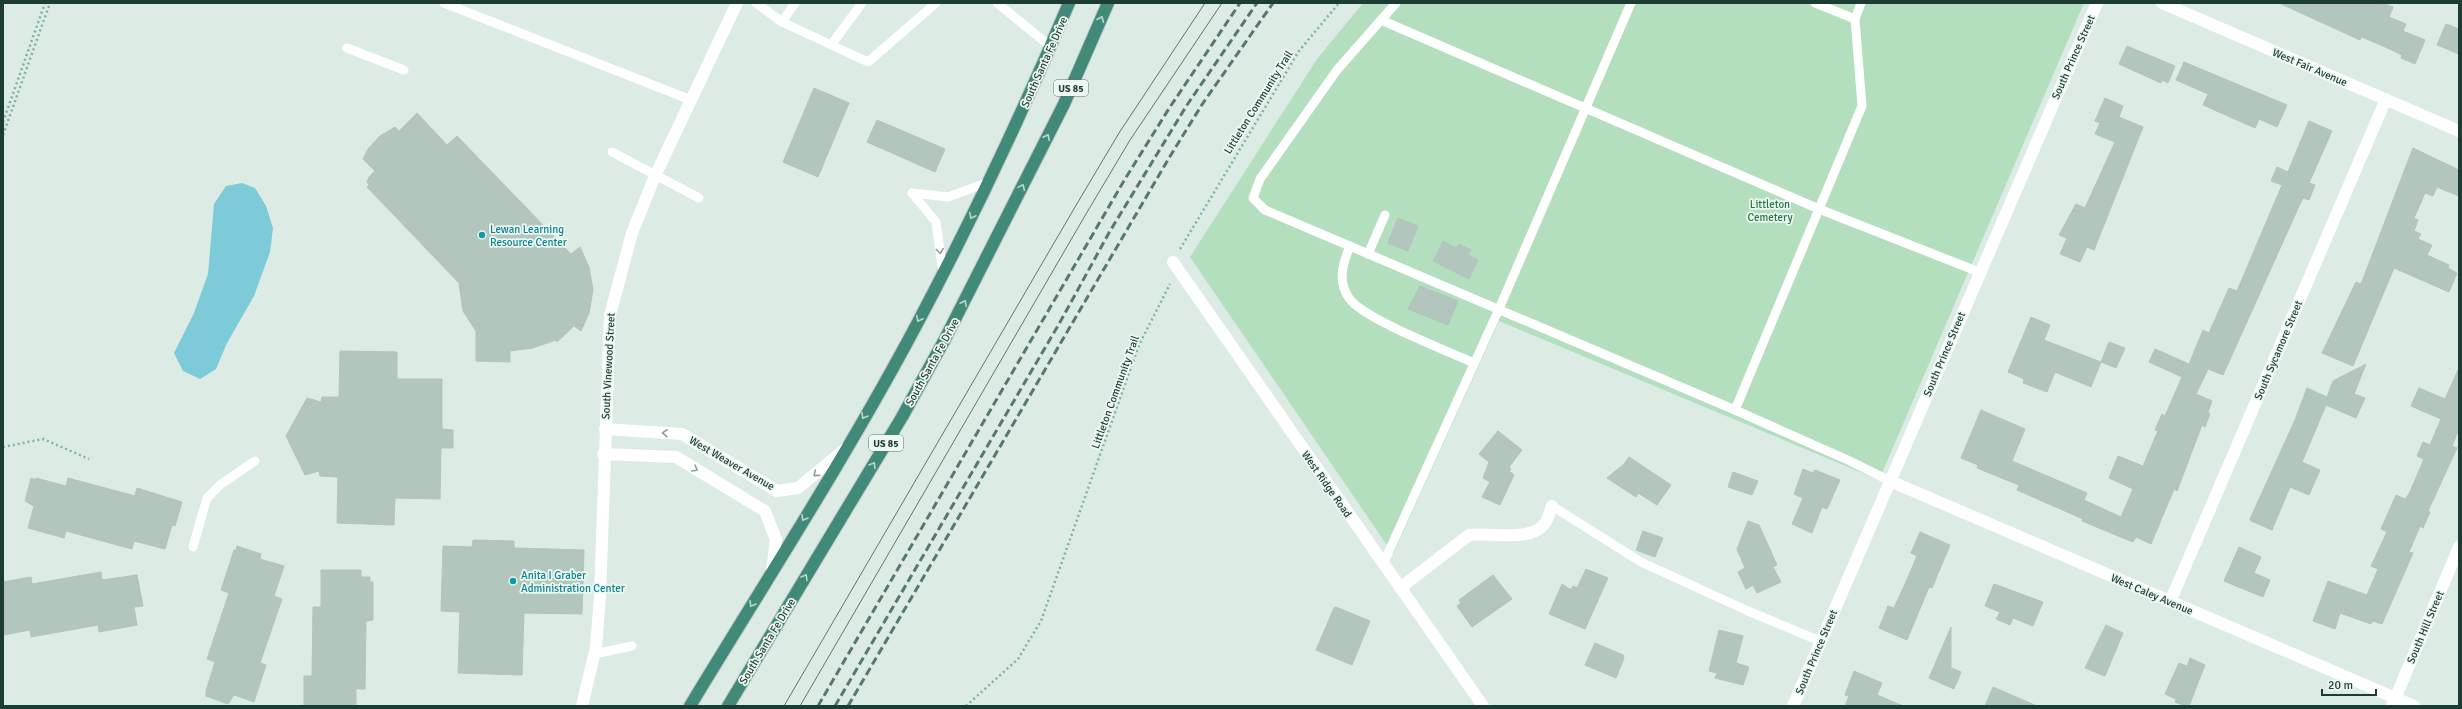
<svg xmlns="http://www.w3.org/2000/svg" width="2462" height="709" font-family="Signika,sans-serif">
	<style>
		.green { fill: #b3dfbf }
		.water { fill: #7dcad8 }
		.building { fill: #b2c6be; stroke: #afc5bc }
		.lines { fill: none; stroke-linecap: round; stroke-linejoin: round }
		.trunk-casing { stroke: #c0c8c6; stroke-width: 14 }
		.path { stroke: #7ab3a1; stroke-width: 2.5; stroke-dasharray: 2 3; stroke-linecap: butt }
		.service { stroke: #fff; stroke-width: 9 }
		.minor { stroke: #fff; stroke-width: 12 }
		.tertiary { stroke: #fff; stroke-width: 12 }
		.trunk { stroke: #418978; stroke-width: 12 }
		.tram { stroke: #57786f; stroke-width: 1 }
		.rail { stroke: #57786f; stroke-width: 3; stroke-dasharray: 8 4; stroke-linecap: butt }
		.oneway { stroke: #bad7ce }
		.oneway2 { stroke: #8e9e9a }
		.culture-dot { fill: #0f9aa8; stroke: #eef8f3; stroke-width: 1.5 }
		.labels { text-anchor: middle; stroke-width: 3.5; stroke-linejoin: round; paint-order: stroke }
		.shield { fill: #eef8f3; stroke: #5c746d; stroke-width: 1 }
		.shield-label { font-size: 10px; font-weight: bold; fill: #1d3c34 }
		.street-label { font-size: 11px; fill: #1d3c34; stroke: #eef8f3 }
		.park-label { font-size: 11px; fill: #237743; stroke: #eef8f3 }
		.culture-label { font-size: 11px; fill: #0d838f; stroke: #eef8f3; text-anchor: start }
	</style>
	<rect width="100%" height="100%" fill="#ddebe5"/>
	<!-- green -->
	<polygon class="green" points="1363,3 2084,3 1879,480 1499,321 1393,554 1190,257 1317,59"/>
	<!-- water -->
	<polygon class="water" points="242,183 255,188 266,206 273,228 270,252 254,296 227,343 216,369 200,379 183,371 174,353 194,313 208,274 214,204 226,186"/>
	<!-- building -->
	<g class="building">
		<polygon points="2279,3 2382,3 2393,7 2389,17 2406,24 2403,31 2425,40 2415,64 2401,58 2402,55 2392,50 2362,37 2360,40"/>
		<polygon points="2446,24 2459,29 2459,54 2437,45"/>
		<polygon points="2127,46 2175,66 2168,83 2162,80 2161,83 2119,64"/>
		<polygon points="2184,62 2287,105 2277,127 2259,119 2255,128 2203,105 2208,94 2176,80"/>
		<polygon points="814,88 849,103 818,177 783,162"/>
		<polygon points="2105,98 2123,106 2119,117 2143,127 2094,250 2087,247 2080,262 2060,254 2067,238 2059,235 2076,204 2085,208 2115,142 2095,134 2100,123 2095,121"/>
		<polygon points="417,113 447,145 457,136 571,254 580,247 589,267 593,290 589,313 581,331 574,326 557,342 556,340 533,348 510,351 510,362 476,361 476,331 463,311 459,283 367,187 369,185 367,182 369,177 375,171 363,159 368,149 380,136 395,127 399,131"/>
		<polygon points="877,120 945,149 935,172 867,142"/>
		<polygon points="2309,121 2332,131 2309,183 2315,185 2309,200 2303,198 2300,204 2223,375 2208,369 2196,394 2212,401 2208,412 2210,414 2205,427 2202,425 2177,491 2174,489 2151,544 2136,537 2133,542 2082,521 2083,519 2017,490 2019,485 1977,468 1978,465 1961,458 1981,410 2025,429 2012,461 2087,493 2084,500 2121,517 2133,489 2109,478 2118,456 2143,466 2158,431 2155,430 2162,414 2165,416 2182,377 2149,362 2155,349 2189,364 2203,330 2209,333 2229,288 2237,291 2282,185 2271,181 2277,167 2288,172"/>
		<polygon points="2413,148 2459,170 2459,196 2437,187 2433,196 2425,193 2414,218 2418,220 2414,231 2421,234 2418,239 2432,245 2427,255 2449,265 2448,268 2457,273 2449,292 2394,268 2353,366 2322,353 2356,282 2361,284"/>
		<polygon points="1398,218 1418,226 1408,251 1388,243"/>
		<polygon points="1443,241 1456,248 1459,244 1471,250 1468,255 1478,260 1469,279 1433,261"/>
		<polygon points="1420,286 1458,301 1448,325 1408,309"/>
		<polygon points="2031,317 2050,325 2044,340 2101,362 2091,387 2055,372 2047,392 2023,383 2024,379 2008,372"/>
		<polygon points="2109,342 2125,348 2116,368 2101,362"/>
		<polygon points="340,351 397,352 397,379 442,379 442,429 453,430 453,448 441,448 440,499 395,498 394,525 337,523 338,477 320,476 319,471 305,475 286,436 307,398 321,402 322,397 339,397"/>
		<polygon points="2366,364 2354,394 2365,398 2356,418 2326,405 2302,462 2320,470 2309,495 2290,487 2272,530 2251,521 2250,519 2295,420 2307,388 2327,397 2333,381"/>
		<polygon points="2459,368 2459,429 2452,446 2457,448 2428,511 2430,512 2423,528 2420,526 2409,552 2413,553 2382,624 2373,621 2371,624 2340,613 2335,629 2313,621 2328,581 2367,595 2378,569 2371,566 2387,532 2381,529 2396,495 2405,499 2409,494 2424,459 2417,456 2423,442 2430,445 2441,419 2411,406 2419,388 2445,399"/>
		<polygon points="1498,431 1522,450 1509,467 1511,469 1509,471 1514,475 1500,505 1482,497 1490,482 1483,478 1489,462 1479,454"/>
		<polygon points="1629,457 1671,485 1657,505 1638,493 1636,497 1607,478 1624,464"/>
		<polygon points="1803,469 1813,473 1815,470 1840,480 1827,509 1822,507 1812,533 1792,524 1803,498 1794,494"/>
		<polygon points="1733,472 1758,481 1752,495 1728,487"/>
		<polygon points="31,478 36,480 36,478 66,486 68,478 135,496 137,488 182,502 175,526 172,525 165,549 134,541 132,549 66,531 64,538 28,528 34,506 25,501"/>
		<polygon points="1748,521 1759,525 1777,565 1773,567 1781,582 1757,593 1753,585 1746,589 1738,572 1745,568 1737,549"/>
		<polygon points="1643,531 1663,538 1655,557 1636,550"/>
		<polygon points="1920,532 1950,545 1932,588 1929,587 1907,640 1879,628 1888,606 1894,608 1905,584 1917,556 1911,553"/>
		<polygon points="473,540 514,541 514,548 584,550 582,614 524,613 522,675 458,673 460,612 441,611 443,546 472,547"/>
		<polygon points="237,546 261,554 260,559 284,566 274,596 282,599 260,663 266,665 254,702 234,695 228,704 206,696 206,691 215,662 207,659 229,593 221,590 234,550 236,550"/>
		<polygon points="2239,547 2261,557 2254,573 2270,580 2263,597 2224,581"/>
		<polygon points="1586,569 1608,578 1585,629 1549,614 1562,584 1571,590 1573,586 1577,588"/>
		<polygon points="321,570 361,570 361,577 370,577 370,582 373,582 373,620 366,621 365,689 356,689 356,706 304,706 304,676 312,676 313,607 321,607"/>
		<polygon points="101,572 102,580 137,575 143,606 134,607 137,625 99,632 98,625 31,637 30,630 3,635 3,582 31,577 32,584"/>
		<polygon points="1493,575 1512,599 1472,627 1457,606 1461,603 1459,600"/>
		<polygon points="1994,584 2043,602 2033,626 2013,618 2010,625 1996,619 2000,612 1985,606"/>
		<polygon points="1336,607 1370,621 1352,665 1316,650 1334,608"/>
		<polygon points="2106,625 2123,633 2105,676 2085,668"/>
		<polygon points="1951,627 1951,668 1961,672 1954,689 1929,678"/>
		<polygon points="1719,630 1743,636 1736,663 1749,667 1743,685 1715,678 1717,673 1709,671"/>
		<polygon points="1595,643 1623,655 1624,658 1616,678 1585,665"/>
		<polygon points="2190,658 2205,665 2189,706 2185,706 2175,702 2176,699 2165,694 2179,663 2187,666"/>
		<polygon points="1854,671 1882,683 1877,695 1903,706 1845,706 1849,696 1845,695"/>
		<polygon points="1993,687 2037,706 1985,706"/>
	</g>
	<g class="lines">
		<!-- trunk casing -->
		<g class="trunk-casing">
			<g id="trunk">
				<path d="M690 706C767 579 848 454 918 322 973 218 1023 112 1069 3"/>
				<polyline points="728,706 902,417 945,339 1064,104 1108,3"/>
			</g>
		</g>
		<!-- path -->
		<g class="path">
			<polyline points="3,122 45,3"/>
			<polyline points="3,135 50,3"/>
			<polyline points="1180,249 1299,51 1339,3"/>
			<polyline points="3,447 43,439 89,459"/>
			<polyline points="966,706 1018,659 1041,621 1139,345 1170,284"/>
		</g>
		<!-- service -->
		<g class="service">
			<polyline points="444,3 691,100"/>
			<polyline points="756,3 782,22 795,3"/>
			<polyline points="997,3 1050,46"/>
			<polyline points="1396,3 1337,70 1260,179 1253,198 1265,210 1735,410 1850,461 1890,481"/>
			<polyline points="1815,3 1855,19"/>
			<polyline points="1381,20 1819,209 1979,272"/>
			<polyline points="782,22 868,62 936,3"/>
			<polyline points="831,45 862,3"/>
			<polyline points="347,48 404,70"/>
			<polyline points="612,152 699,198"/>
			<polyline points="912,193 936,222 943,272"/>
			<polyline points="912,193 948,197 989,182"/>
			<path d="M1350 246C1343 263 1337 281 1349 298 1363 319 1448 351 1474 363"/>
			<polyline points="1368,254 1385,215"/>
			<polyline points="1735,410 1862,106 1855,19 1861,3"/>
			<polyline points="1552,506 1641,562 1748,611 1820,641"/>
			<polyline points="193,547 207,498 221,484 255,461"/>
			<polyline points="1383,564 1499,309 1631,3"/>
			<polyline points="594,654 632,646"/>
		</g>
		<!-- minor -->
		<g class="minor">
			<polyline points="2162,3 2459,131"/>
			<polyline points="1173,262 1483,706"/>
			<polyline points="605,429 682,434 777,491 798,488 845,449"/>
			<polyline points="603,454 676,457 765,511 776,540 772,571"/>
			<polyline points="1890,481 2414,706"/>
			<path d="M1400 588 1469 535C1490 532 1531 543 1545 523 1548 519 1550 511 1552 506"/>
			<polyline points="2170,602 2386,99"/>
			<polyline points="582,706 596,647 600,596 610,315 632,233 655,176 737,3"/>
			<polyline points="2392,706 2459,547"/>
		</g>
		<!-- tertiary -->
		<polyline class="tertiary" points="1793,706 2097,3"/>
		<!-- trunk -->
		<use href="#trunk" class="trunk"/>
		<!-- tram -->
		<g class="tram">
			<polyline points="784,706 1075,207 1119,133 1205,3"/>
			<polyline points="800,706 1086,214 1130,140 1222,3"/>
		</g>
		<!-- rail -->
		<g class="rail">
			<polyline points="818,706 1125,179 1170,107 1240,3"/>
			<polyline points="835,706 1059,324 1110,231 1187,105 1257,3"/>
			<polyline points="848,706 1169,158 1203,103 1273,3"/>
		</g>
	</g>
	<!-- one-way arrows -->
	<defs><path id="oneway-chevron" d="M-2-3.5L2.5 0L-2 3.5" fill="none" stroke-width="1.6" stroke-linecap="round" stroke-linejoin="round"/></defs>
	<g class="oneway">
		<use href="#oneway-chevron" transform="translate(1101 19) rotate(-67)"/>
		<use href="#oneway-chevron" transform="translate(1047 137) rotate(-63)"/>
		<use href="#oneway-chevron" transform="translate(1022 187) rotate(-66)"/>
		<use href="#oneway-chevron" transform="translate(972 216) rotate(117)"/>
		<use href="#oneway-chevron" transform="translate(964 303) rotate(-63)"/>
		<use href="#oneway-chevron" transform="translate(919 319) rotate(117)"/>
		<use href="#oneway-chevron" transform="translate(864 416) rotate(120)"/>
		<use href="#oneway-chevron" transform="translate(873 465) rotate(-59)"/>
		<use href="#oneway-chevron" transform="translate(804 518) rotate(121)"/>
		<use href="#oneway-chevron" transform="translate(805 577) rotate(-59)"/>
		<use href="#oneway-chevron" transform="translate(752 604) rotate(121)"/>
	</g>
	<g class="oneway2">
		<use href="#oneway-chevron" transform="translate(940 251) rotate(82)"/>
		<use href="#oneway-chevron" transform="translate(665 433) rotate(-176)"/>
		<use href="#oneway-chevron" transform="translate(695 469) rotate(31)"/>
		<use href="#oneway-chevron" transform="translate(816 474) rotate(140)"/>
	</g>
	<!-- markers -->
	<g class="culture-dot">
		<circle cx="482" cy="235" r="4"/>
		<circle cx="513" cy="581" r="4"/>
	</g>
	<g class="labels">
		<!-- shield labels -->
		<g class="shield">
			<rect x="1054" y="80" width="34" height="16" rx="3"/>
			<rect x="869" y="435" width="34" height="16" rx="3"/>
		</g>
		<g class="shield-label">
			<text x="1071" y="92">US 85</text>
			<text x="886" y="447">US 85</text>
		</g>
		<!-- street labels -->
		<g class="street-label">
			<text transform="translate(2073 57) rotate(-66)" y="4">South Prince Street</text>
			<text transform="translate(1044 62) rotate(-66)" y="4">South Santa Fe Drive</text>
			<text transform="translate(2310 67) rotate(23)" y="4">West Fair Avenue</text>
			<text transform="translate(1258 102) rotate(-58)" y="4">Littleton Community Trail</text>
			<text transform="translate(2278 350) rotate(-67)" y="4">South Sycamore Street</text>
			<text transform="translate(1944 354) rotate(-67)" y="4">South Prince Street</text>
			<text transform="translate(932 362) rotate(-61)" y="4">South Santa Fe Drive</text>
			<text transform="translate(608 366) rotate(-87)" y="4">South Vinewood Street</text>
			<text transform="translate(1115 392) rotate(-70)" y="4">Littleton Community Trail</text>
			<text transform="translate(732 463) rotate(30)" y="4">West Weaver Avenue</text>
			<text transform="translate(1327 484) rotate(55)" y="4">West Ridge Road</text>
			<text transform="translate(2152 594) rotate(23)" y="4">West Caley Avenue</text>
			<text transform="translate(2425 627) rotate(-67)" y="4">South Hill Street</text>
			<text transform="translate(767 641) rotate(-59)" y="4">South Santa Fe Drive</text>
			<text transform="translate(1816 652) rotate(-67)" y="4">South Prince Street</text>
		</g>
		<!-- park labels -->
		<g class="park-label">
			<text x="1770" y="208">Littleton<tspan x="1770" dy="13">Cemetery</tspan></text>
		</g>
		<!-- culture labels -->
		<g class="culture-label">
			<text x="490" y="233">Lewan Learning<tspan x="490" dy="13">Resource Center</tspan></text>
			<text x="521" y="579">Anita I Graber<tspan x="521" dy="13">Administration Center</tspan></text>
		</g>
	</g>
	<!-- border -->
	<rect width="2462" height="709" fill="none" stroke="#1d3c34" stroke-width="8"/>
	<!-- scale -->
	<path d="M2322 689v6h54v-6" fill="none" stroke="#1d3c34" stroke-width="2"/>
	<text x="2328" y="689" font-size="12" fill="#1d3c34" stroke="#eef8f3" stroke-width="3" paint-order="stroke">20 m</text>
</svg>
